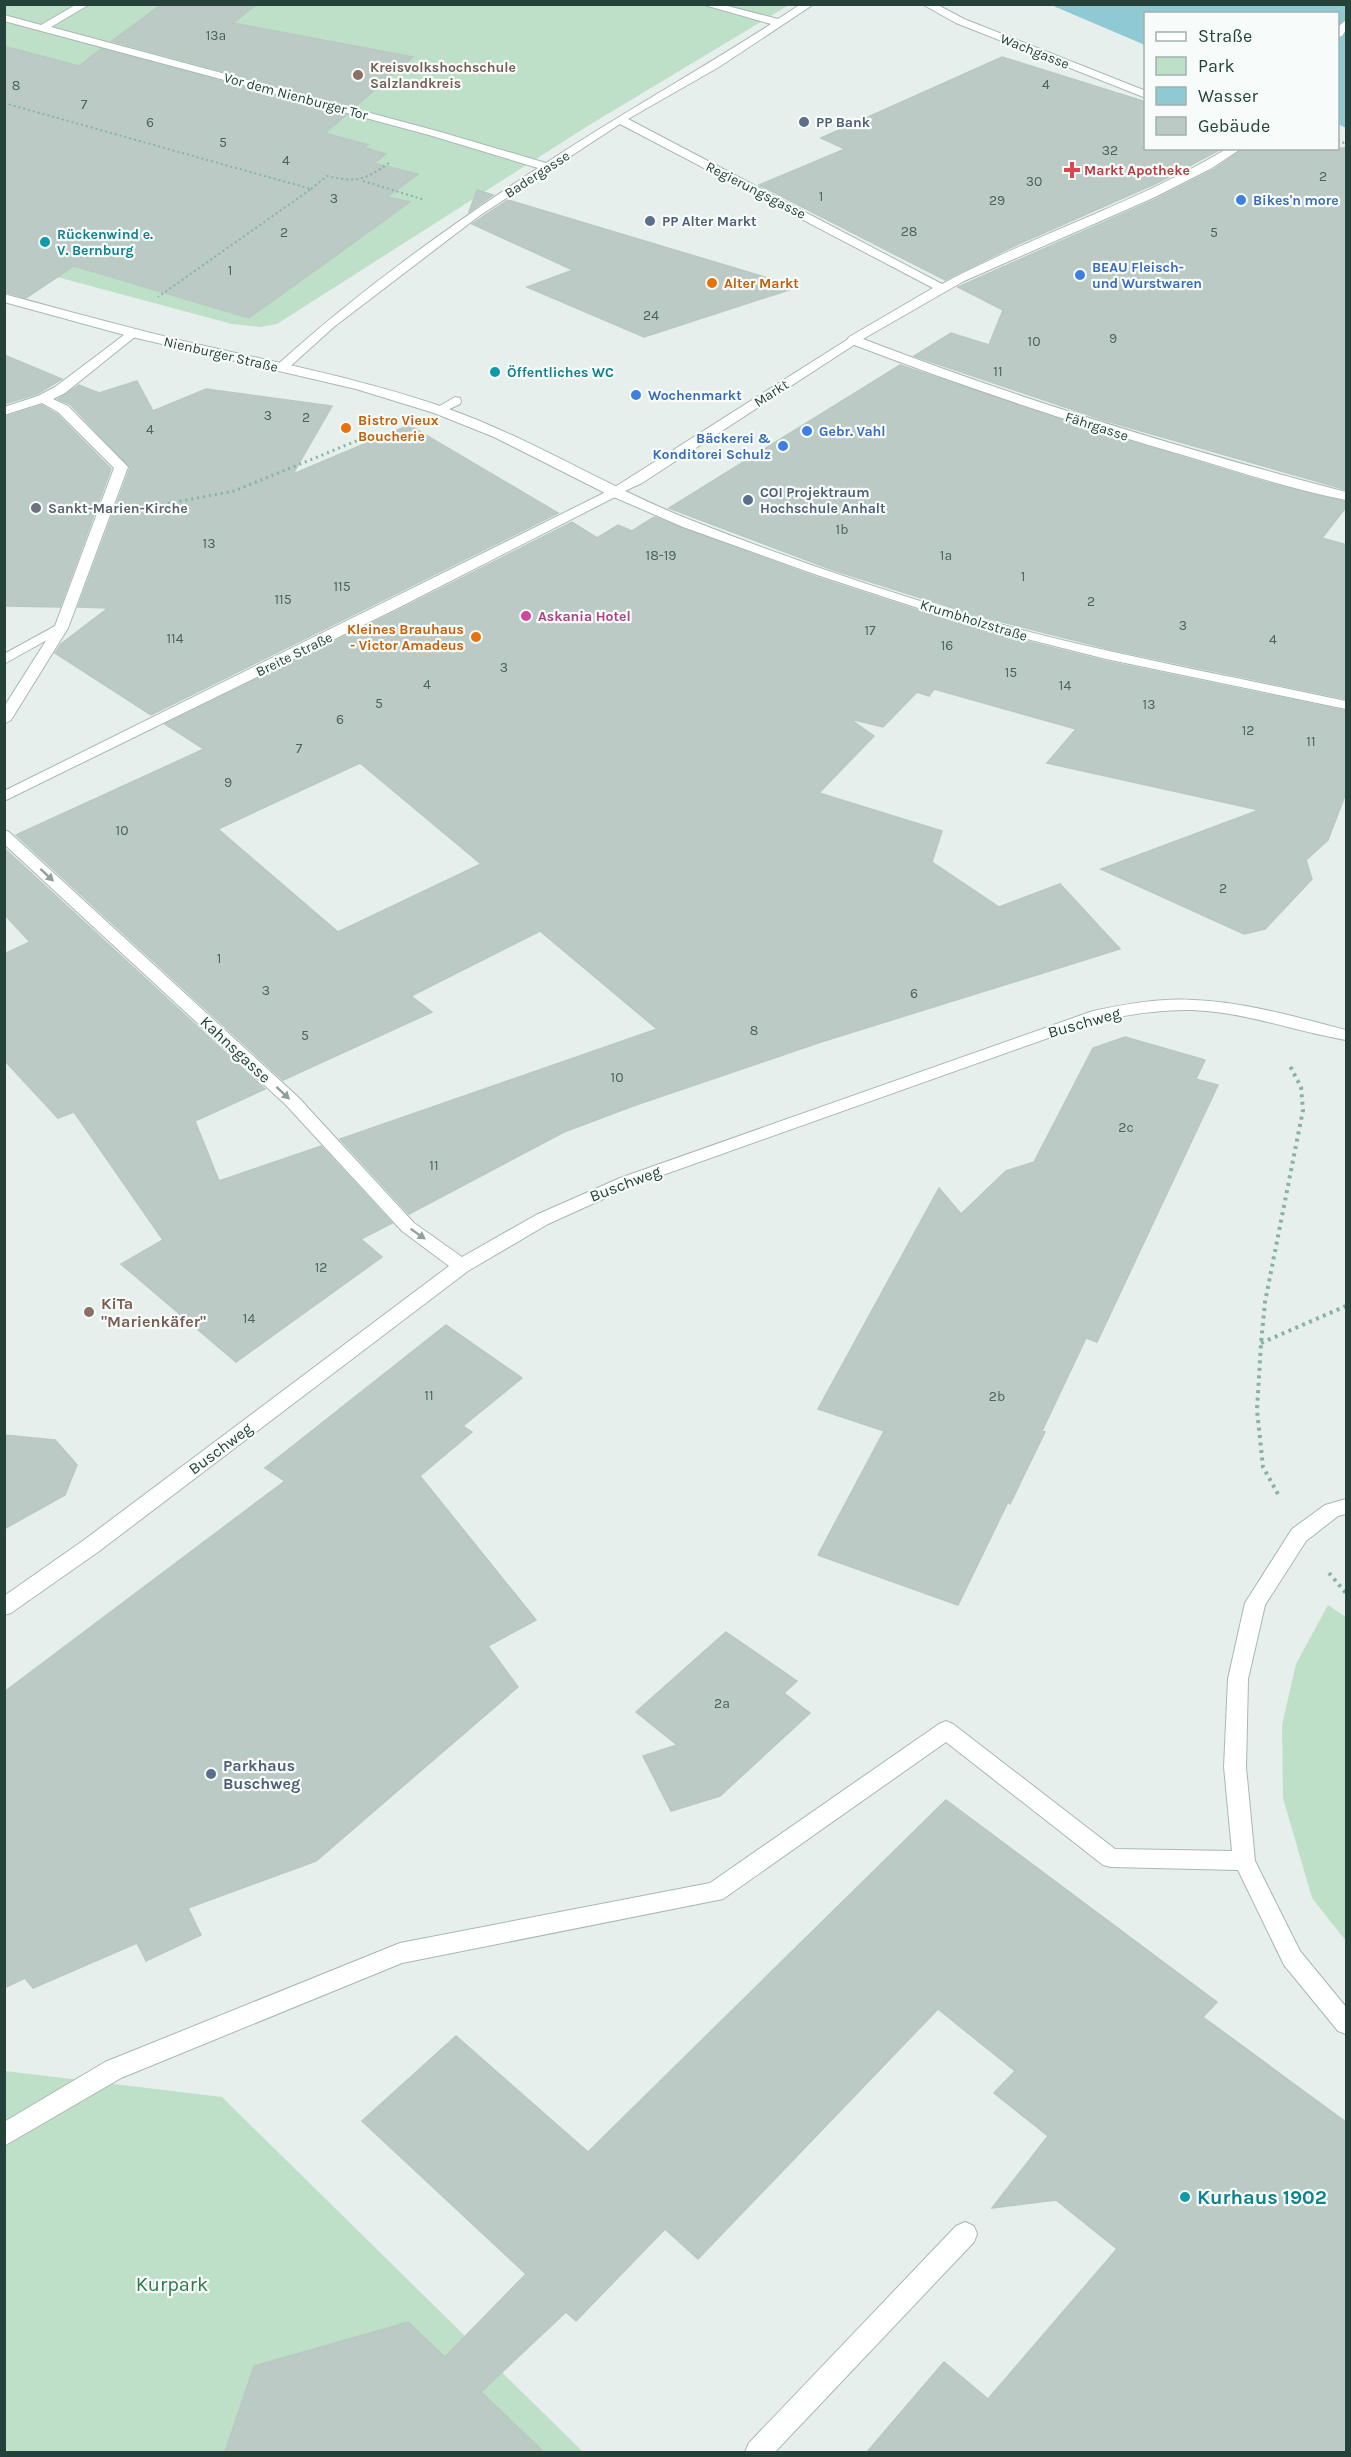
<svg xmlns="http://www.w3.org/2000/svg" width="1351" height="2457" font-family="Karla,sans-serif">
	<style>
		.green { fill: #bfe0c8 }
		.water { fill: #8ec9d4 }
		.building { fill: #bbcac4; stroke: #b8c9c2; stroke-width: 1.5; fill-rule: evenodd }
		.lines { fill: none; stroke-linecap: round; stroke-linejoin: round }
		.service-casing { stroke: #a8b8b2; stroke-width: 2 }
		.pedestrian-casing { stroke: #a8b8b2; stroke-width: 2 }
		.minor-casing { stroke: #a8b8b2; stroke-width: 2 }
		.tertiary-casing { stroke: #a8b8b2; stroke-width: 2 }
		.path-far2 { stroke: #86b3a5; stroke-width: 2; stroke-dasharray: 2 3; stroke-linecap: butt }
		.path-far1 { stroke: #86b3a5; stroke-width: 3; stroke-dasharray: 2 4; stroke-linecap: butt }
		.path { stroke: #86b3a5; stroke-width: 4; stroke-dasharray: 3 4.5; stroke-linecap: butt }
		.service { fill: #fff; fill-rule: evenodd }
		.pedestrian { fill: #fff; fill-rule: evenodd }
		.minor { fill: #fff; fill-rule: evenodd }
		.tertiary { fill: #fff; fill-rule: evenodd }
		.oneway { fill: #92a09c }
		.education-dot { fill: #8d6e63; stroke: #f7fbf9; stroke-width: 2 }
		.service-dot { fill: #5c6f8a; stroke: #f7fbf9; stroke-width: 2 }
		.health-dot { fill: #e0444e; stroke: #f7fbf9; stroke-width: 2 }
		.shop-dot { fill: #3f7fe0; stroke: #f7fbf9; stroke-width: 2 }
		.culture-dot { fill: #0f9aa8; stroke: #f7fbf9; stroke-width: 2 }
		.food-dot { fill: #e8710a; stroke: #f7fbf9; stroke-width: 2 }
		.worship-dot { fill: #6b7280; stroke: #f7fbf9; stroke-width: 2 }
		.hotel-dot { fill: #d1479c; stroke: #f7fbf9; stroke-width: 2 }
		.labels { text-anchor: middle; stroke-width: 4.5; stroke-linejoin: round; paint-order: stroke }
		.number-label { font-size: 14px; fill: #4a645c }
		.far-street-label { font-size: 14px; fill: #24423a; stroke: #f7fbf9 }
		.far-education-label { font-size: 14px; font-weight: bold; fill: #785e54; stroke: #f7fbf9; text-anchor: start }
		.far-service-label { font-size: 14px; font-weight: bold; fill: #4e5e75; stroke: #f7fbf9; text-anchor: start }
		.far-health-label { font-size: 14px; font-weight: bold; fill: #be3a42; stroke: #f7fbf9; text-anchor: start }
		.far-shop-label { font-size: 14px; font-weight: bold; fill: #366cbe; stroke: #f7fbf9; text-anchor: start }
		.far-culture-label { font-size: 14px; font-weight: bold; fill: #0d838f; stroke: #f7fbf9; text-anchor: start }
		.far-food-label { font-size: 14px; font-weight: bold; fill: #c56008; stroke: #f7fbf9; text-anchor: start }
		.far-worship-label { font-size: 14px; font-weight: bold; fill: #5b616d; stroke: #f7fbf9; text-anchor: start }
		.far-hotel-label { font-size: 14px; font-weight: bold; fill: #b23c85; stroke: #f7fbf9; text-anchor: start }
		.street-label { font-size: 16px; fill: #24423a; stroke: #f7fbf9 }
		.education-label { font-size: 16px; font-weight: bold; fill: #785e54; stroke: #f7fbf9; text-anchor: start }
		.service-label { font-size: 16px; font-weight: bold; fill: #4e5e75; stroke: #f7fbf9; text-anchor: start }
		.near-culture-label { font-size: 20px; font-weight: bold; fill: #0d838f; stroke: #f7fbf9; text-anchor: start }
		.near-park-label { font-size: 20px; fill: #2d7a4b; stroke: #f7fbf9 }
	</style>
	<rect width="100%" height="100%" fill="#e6efeb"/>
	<!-- green -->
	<g class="green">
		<polygon points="4,5 789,5 591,124 277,324 260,327 232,324 57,277 196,195 5,160"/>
		<polygon points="1328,1605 1346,1617 1346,1941 1312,1898 1283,1798 1282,1725 1296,1664"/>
		<polygon points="5,2071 222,2097 583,2452 5,2452"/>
	</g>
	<!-- water -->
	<polygon class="water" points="1051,5 1346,5 1346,128 1338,124 1338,14 1146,14 1145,45"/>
	<!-- building -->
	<g class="building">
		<polygon points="162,4 257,4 233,23 413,57 355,107 112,41"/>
		<polygon points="4,46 79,66 101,49 346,115 325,133 368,145 363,147 386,154 374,163 418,174 387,197 410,202 249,318 74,266 26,298 4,292"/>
		<polygon points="1002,57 1146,102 1146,148 1223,148 1157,183 1012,247 945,280 759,185 845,149 821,138"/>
		<polygon points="1244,148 1347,148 1347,490 1103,420 914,356 951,333 989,345 1003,310 958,287 1154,200 1213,170"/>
		<polygon points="477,190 493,195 469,212"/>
		<polygon points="508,200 798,287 644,337 527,287 573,270 472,224"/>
		<polygon points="4,355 62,379 37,394 4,404"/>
		<polygon points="900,365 1106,434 1269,483 1347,502 1347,506 1322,538 1347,545 1347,699 1113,650 975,615 833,570 669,508"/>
		<polygon points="137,381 153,411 206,389 332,406 293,474 409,425 558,513 151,715 55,653 61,644 108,608 78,607 130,468 70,404 58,399 79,385 99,393"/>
		<polygon points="42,405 57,414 111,469 60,607 4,606 4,417"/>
		<path d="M654 517 816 577 963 625 1105 661 1347 711V790L1328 840 1306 860 1312 879 1265 929 1244 934 1101 869 1259 810 1047 763 1076 729 934 689 929 696 917 692 883 727 850 719 874 736 819 793 942 831 932 862 999 907 1060 884 1120 949 821 1042 633 1106 564 1132 409 1214 340 1139 657 1029 540 931 411 996 432 1012 283 1080 16 835 204 749 165 724 397 611 572 522 597 538 618 525 632 531ZM360 763 481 864 338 932 218 829Z"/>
		<polygon points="4,848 265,1089 195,1121 219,1181 321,1146 392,1223 361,1239 382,1257 236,1362 121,1264 163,1240 74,1112 58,1118 4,1060 4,954 30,942 4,914"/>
		<polygon points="1125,1037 1205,1060 1196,1079 1218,1085 1097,1342 1086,1338 1042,1431 1045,1432 1010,1504 1008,1502 958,1605 818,1555 884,1431 818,1409 939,1188 961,1214 1006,1171 1034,1162 1093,1048"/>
		<polygon points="446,1325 522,1378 463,1426 472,1432 420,1476 536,1620 488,1646 518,1687 316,1861 188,1908 201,1935 146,1961 137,1943 33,1988 25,1978 4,1988 4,1692 285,1481 265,1468"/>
		<polygon points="4,1435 55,1440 77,1465 65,1495 4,1529"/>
		<polygon points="726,1632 797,1681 784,1693 810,1713 720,1796 671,1811 643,1756 677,1745 636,1712"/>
		<polygon points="946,1800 1217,2002 1203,2017 1347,2123 1347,2452 867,2452 944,2362 988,2399 1117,2249 1056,2200 992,2208 1048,2136 994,2093 1015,2071 938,2009 698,2259 665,2229 576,2321 566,2312 481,2392 544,2452 225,2452 254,2366 408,2322 445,2357 526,2274 362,2121 456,2036 588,2152"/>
	</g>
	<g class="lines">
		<!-- service casing -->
		<g class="service-casing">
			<g id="service">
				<polygon points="1346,1499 1346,1514 1338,1516 1306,1541 1265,1605 1248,1679 1246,1767 1255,1861 1300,1951 1346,2007 1346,2034 1338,2031 1284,1965 1238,1870 1111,1867 1103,1865 946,1742 723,1899 402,1963 121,2078 4,2146 4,2122 105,2062 400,1943 710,1883 939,1724 946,1721 953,1724 1115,1849 1232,1851 1224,1767 1228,1679 1245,1603 1292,1529 1325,1505"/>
				<polygon points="965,2222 974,2226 977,2234 974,2242 775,2452 745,2452 749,2443 956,2226"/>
			</g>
		</g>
		<!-- pedestrian casing -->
		<g class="pedestrian-casing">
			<g id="pedestrian">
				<polygon points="1346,20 1346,30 1342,36 1338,37 1338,27"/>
				<polygon points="853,336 859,340 857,343 642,483 614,496 607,492"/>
				<polygon points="455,397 460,398 461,401 460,404 439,414 433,410"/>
				<polygon points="61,624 68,628 11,720 4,724 4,707 54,628"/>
			</g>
		</g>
		<!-- minor casing -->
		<g class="minor-casing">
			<g id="minor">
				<path d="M77 4H90L51 27 437 131 546 163C620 114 697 72 771 24L701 4H720L778 19 801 4H814L719 67 628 119 942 284C1035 234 1137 203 1228 148H1242L1212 168 1153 198 964 281 863 339C1021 400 1183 449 1346 492V500C1295 490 1243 473 1193 458 1077 425 962 386 849 343L847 340 849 337 933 288 620 124 479 216 335 326 285 371H277L275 368 277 365C358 292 447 227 538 168L429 135 4 21V15L41 25Z"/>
				<polygon points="922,4 936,4 964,19 1146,91 1146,98 956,23"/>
				<polygon points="132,329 136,330 138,333 136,336 65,393 53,399 68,406 128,467 68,628 4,664 4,654 55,626 114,468 58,412 42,403 4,415 4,407 38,396 55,387"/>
				<polygon points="614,488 621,492 619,495 396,609 4,801 4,791"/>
				<path d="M4 830 9 832 298 1097 414 1223 462 1257 536 1215 620 1178 1093 1011C1126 1004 1160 998 1193 1000 1245 1002 1296 1017 1346 1030V1040C1295 1031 1245 1012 1192 1010 1160 1009 1128 1015 1096 1021L632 1186 548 1224 468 1271 98 1552 11 1613 4 1615V1596L84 1540 449 1266 402 1231 286 1105 4 844Z"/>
			</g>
		</g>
		<!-- tertiary casing -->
		<g class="tertiary-casing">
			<path id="tertiary" d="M4 294C68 311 132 329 196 344 278 363 362 379 443 407 530 437 608 488 693 521 785 557 880 590 974 617 1096 652 1222 674 1346 701V709L1106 659 964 623 817 575 683 527 609 495 494 437 434 413 356 389 132 337 4 302Z"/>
		</g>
		<!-- path-far2 -->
		<g class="path-far2">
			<polyline points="4,103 311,189 158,297"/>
			<polyline points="1338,140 1346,144"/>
			<polyline points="363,181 425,200"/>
			<path d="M311 189 327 176C356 183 365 180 389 163"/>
		</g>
		<!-- path-far1 -->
		<polyline class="path-far1" points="150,507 234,491 376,433"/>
		<!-- path -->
		<g class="path">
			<polyline points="1261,1343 1346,1306"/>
			<polyline points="1278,1494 1263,1467 1257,1410 1261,1343 1265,1302 1303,1110 1301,1087 1290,1066"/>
			<polyline points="1329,1573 1346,1593"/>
		</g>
		<!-- service -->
		<use href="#service" class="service"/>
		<!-- pedestrian -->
		<use href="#pedestrian" class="pedestrian"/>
		<!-- minor -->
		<use href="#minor" class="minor"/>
		<!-- tertiary -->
		<use href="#tertiary" class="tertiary"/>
	</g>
	<!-- one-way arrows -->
	<defs><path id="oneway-solid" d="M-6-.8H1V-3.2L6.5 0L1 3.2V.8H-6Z" transform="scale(1.5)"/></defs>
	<g class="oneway">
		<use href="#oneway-solid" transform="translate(47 875) rotate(43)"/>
		<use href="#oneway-solid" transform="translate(283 1093) rotate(43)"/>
		<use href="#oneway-solid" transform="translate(418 1234) rotate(35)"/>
	</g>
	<!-- markers -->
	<g class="education-dot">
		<circle cx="358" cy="75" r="6"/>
		<circle cx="89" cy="1312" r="6"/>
	</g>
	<g class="service-dot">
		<circle cx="804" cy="122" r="6"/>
		<circle cx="650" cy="221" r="6"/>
		<circle cx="748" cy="500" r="6"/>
		<circle cx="211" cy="1774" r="6"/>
	</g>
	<path class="health-dot" d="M1069 161h6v6h6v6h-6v6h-6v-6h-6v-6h6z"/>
	<g class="shop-dot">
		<circle cx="1241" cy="200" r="6"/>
		<circle cx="1080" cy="275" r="6"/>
		<circle cx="636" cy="395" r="6"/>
		<circle cx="807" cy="431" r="6"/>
		<circle cx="783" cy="446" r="6"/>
	</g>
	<g class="culture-dot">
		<circle cx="45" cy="242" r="6"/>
		<circle cx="495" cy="372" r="6"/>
		<circle cx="1185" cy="2197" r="6"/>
	</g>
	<g class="food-dot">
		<circle cx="712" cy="283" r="6"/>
		<circle cx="346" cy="428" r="6"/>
		<circle cx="476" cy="637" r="6"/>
	</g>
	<circle class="worship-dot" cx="36" cy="508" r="6"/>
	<circle class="hotel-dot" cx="526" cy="616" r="6"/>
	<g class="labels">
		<!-- number labels -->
		<g class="number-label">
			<text x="216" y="40">13a</text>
			<text x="1046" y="89">4</text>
			<text x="16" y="90">8</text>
			<text x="84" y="109">7</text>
			<text x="150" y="127">6</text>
			<text x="223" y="147">5</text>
			<text x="1110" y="155">32</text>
			<text x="286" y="165">4</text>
			<text x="1323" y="181">2</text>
			<text x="1034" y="186">30</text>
			<text x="821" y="201">1</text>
			<text x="334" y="203">3</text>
			<text x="997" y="205">29</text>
			<text x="909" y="236">28</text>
			<text x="284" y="237">2</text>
			<text x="1214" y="237">5</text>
			<text x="230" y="275">1</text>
			<text x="651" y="320">24</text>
			<text x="1113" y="343">9</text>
			<text x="1034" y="346">10</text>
			<text x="998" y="376">11</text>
			<text x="268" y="420">3</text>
			<text x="306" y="422">2</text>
			<text x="150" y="434">4</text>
			<text x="842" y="534">1b</text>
			<text x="209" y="548">13</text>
			<text x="661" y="560">18-19</text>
			<text x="946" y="560">1a</text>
			<text x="1023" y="581">1</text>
			<text x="342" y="591">115</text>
			<text x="283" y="604">115</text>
			<text x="1091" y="606">2</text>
			<text x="1183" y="630">3</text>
			<text x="870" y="635">17</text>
			<text x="175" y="643">114</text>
			<text x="1273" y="644">4</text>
			<text x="947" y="650">16</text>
			<text x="504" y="672">3</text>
			<text x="1011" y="677">15</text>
			<text x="427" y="689">4</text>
			<text x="1065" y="690">14</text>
			<text x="379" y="708">5</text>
			<text x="1149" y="709">13</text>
			<text x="340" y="724">6</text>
			<text x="1248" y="735">12</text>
			<text x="1311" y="746">11</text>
			<text x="299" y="753">7</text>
			<text x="228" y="787">9</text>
			<text x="122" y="835">10</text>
			<text x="1223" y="893">2</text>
			<text x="219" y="963">1</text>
			<text x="266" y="995">3</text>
			<text x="914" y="998">6</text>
			<text x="754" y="1035">8</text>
			<text x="305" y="1040">5</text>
			<text x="617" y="1082">10</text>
			<text x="1126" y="1132">2c</text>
			<text x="434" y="1170">11</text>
			<text x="321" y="1272">12</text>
			<text x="249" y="1323">14</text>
			<text x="429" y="1400">11</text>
			<text x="997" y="1401">2b</text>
			<text x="722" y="1708">2a</text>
		</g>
		<!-- far-street labels -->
		<g class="far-street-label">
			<text transform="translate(1035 51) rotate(22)" y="5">Wachgasse</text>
			<text transform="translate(296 96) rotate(15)" y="5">Vor dem Nienburger Tor</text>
			<text transform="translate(537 174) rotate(-33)" y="5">Badergasse</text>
			<text transform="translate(756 190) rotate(27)" y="5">Regierungsgasse</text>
			<text transform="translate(221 354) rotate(13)" y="5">Nienburger Straße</text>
			<text transform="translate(771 393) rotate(-33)" y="5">Markt</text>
			<text transform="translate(1097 426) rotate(18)" y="5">Fährgasse</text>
			<text transform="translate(974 620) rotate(17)" y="5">Krumbholzstraße</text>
			<text transform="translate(294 654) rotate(-26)" y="5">Breite Straße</text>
		</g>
		<!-- far-education labels -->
		<g class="far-education-label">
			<text x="370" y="72">Kreisvolkshochschule<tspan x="370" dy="16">Salzlandkreis</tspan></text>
		</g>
		<!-- far-service labels -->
		<g class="far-service-label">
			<text x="816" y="127">PP Bank</text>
			<text x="662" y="226">PP Alter Markt</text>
			<text x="760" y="497">COI Projektraum<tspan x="760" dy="16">Hochschule Anhalt</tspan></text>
		</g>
		<!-- far-health labels -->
		<g class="far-health-label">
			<text x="1084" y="175">Markt Apotheke</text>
		</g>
		<!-- far-shop labels -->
		<g class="far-shop-label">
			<text x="1253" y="205">Bikes'n more</text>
			<text x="1092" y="272">BEAU Fleisch-<tspan x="1092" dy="16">und Wurstwaren</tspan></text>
			<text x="648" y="400">Wochenmarkt</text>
			<text x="819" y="436">Gebr. Vahl</text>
			<text x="771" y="443" text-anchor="end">Bäckerei &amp;<tspan x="771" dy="16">Konditorei Schulz</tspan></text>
		</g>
		<!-- far-culture labels -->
		<g class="far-culture-label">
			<text x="57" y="239">Rückenwind e.<tspan x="57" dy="16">V. Bernburg</tspan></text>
			<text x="507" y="377">Öffentliches WC</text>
		</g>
		<!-- far-food labels -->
		<g class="far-food-label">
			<text x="724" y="288">Alter Markt</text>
			<text x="358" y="425">Bistro Vieux<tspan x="358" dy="16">Boucherie</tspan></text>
			<text x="464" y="634" text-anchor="end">Kleines Brauhaus<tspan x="464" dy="16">- Victor Amadeus</tspan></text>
		</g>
		<!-- far-worship labels -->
		<g class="far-worship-label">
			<text x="48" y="513">Sankt-Marien-Kirche</text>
		</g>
		<!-- far-hotel labels -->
		<g class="far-hotel-label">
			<text x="538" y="621">Askania Hotel</text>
		</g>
		<!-- street labels -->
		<g class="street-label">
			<text transform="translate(1084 1022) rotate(-16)" y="6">Buschweg</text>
			<text transform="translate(236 1049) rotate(43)" y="6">Kahnsgasse</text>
			<text transform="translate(625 1183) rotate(-21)" y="6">Buschweg</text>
			<text transform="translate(220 1448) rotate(-37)" y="6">Buschweg</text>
		</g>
		<!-- education labels -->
		<g class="education-label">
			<text x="101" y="1309">KiTa<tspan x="101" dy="18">"Marienkäfer"</tspan></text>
		</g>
		<!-- service labels -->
		<g class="service-label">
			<text x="223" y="1771">Parkhaus<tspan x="223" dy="18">Buschweg</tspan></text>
		</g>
		<!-- near-culture labels -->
		<g class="near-culture-label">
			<text x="1197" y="2204">Kurhaus 1902</text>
		</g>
		<!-- near-park labels -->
		<g class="near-park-label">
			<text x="172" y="2291">Kurpark</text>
		</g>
	</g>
	<!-- border -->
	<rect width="1351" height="2457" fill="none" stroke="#24423a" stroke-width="12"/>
	<!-- legend -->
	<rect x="1144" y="12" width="195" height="138" fill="#f7fbf9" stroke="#a3b1ad" stroke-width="1.5"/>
	<rect x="1156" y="32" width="30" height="9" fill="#ffffff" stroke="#a3b1ad" stroke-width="1.5"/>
	<text x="1198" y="42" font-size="18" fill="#24423a">Straße</text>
	<rect x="1156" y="57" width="30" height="18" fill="#bfe0c8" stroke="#a3b1ad" stroke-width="1.5"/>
	<text x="1198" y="72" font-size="18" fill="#24423a">Park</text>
	<rect x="1156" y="87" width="30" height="18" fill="#8ec9d4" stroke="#a3b1ad" stroke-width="1.5"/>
	<text x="1198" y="102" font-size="18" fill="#24423a">Wasser</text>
	<rect x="1156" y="117" width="30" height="18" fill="#bbcac4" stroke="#a3b1ad" stroke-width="1.5"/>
	<text x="1198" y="132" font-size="18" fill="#24423a">Gebäude</text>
</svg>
